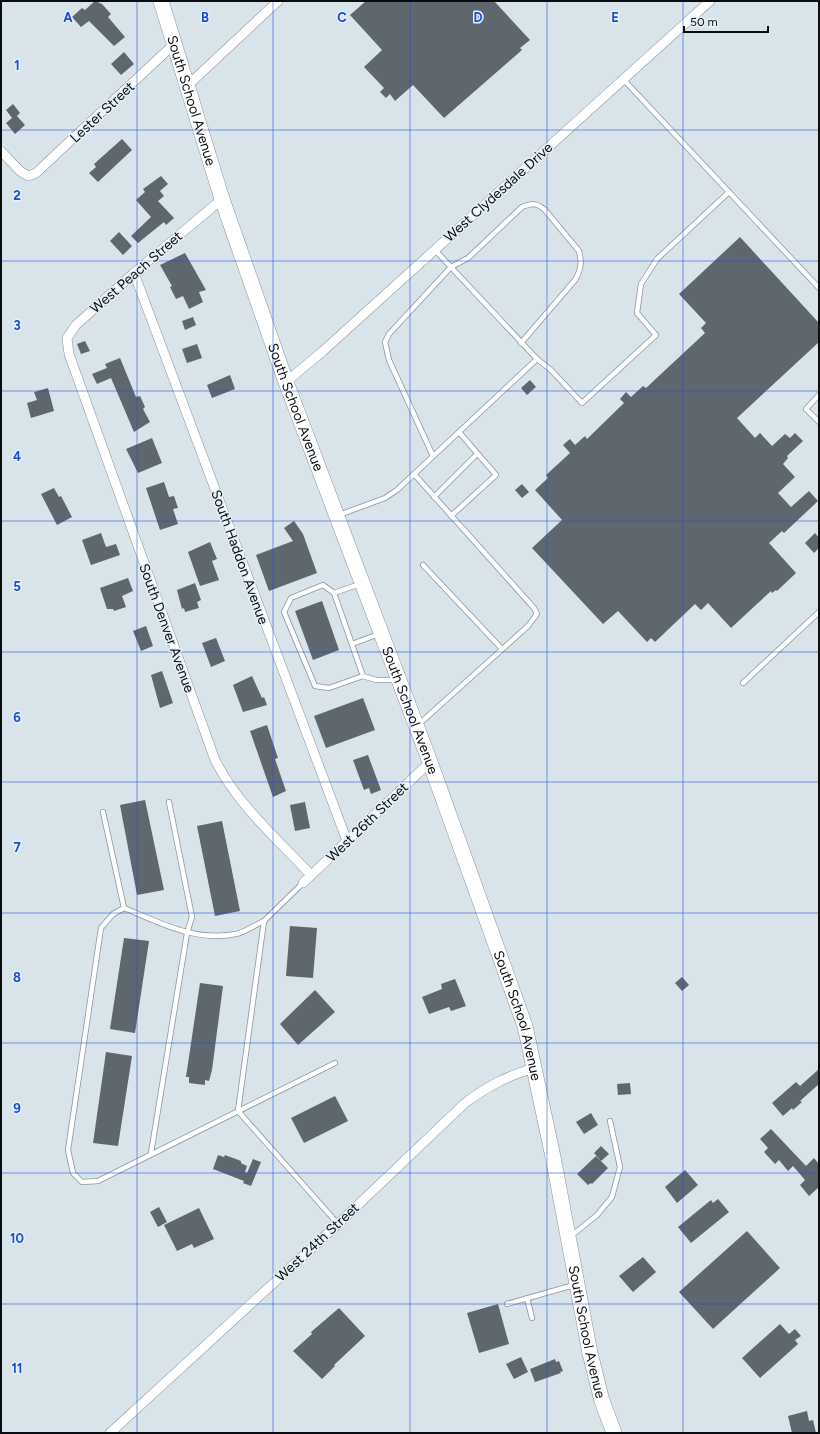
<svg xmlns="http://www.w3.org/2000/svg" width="820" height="1434" font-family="Figtree,sans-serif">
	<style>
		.building { fill: #5e676e }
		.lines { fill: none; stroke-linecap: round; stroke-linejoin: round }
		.lane-casing { stroke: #8b959c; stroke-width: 6 }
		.street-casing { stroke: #8b959c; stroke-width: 10 }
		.primary-casing { stroke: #8b959c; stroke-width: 16 }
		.lane { stroke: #fff; stroke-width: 4.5 }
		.street { stroke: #fff; stroke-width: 9 }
		.primary { stroke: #fff; stroke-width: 15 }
		.grid { fill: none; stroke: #1d4ed8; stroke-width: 1; stroke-opacity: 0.55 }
		.labels { text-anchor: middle; stroke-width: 3; stroke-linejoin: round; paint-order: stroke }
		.street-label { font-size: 14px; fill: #0a0d10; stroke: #e5f0f7 }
		.grid-label { font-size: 13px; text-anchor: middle; font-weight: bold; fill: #1d4ed8; stroke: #e5f0f7; stroke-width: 3; stroke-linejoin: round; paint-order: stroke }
	</style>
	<rect width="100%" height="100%" fill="#d8e3ea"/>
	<!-- building -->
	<g class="building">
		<polygon points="95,1 102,4 111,14 108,17 125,37 114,46 89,21 81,27 72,17 82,8 85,10"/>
		<polygon points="366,1 494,1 530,40 520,48 522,50 444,118 413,85 395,101 390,94 386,98 380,92 384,88 364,67 382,50 350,15"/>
		<polygon points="124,52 134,64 121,75 111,64"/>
		<polygon points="13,104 20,113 17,116 25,125 15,134 6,123 12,118 6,110"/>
		<polygon points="122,139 132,150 98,182 89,173 96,167 94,164"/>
		<polygon points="161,176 168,184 160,191 164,196 158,201 174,218 166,225 164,222 138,243 131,236 151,217 136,200 145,192 143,189"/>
		<polygon points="119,232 132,246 123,255 110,241"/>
		<polygon points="740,237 819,323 819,342 737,418 755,438 760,433 772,446 785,434 790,438 795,433 803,441 787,456 788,458 783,464 795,477 778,493 791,507 809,491 818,501 784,533 782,531 769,543 796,573 777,591 776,590 772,593 771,591 731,628 708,603 701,610 695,604 655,642 651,638 647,642 618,611 603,624 532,548 562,520 535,490 548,478 546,475 570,453 563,445 570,439 575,445 585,436 587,439 624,403 620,399 626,392 631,397 643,386 646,388 705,333 701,328 706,323 679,294"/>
		<polygon points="185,253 206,290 199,292 203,302 189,309 183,296 176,299 170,287 172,286 160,265"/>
		<polygon points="193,317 196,325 185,330 182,321"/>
		<polygon points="85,341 90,351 81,354 77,344"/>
		<polygon points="197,344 202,358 187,363 182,349"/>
		<polygon points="120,358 136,397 140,396 145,407 143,409 150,422 134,432 111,378 97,384 92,374 107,368 105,364"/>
		<polygon points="230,375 235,389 212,398 207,385"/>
		<polygon points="530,380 536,387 527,395 521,388"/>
		<polygon points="48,388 54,411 31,418 27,403 37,400 34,392"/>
		<polygon points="152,438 162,463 138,473 126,449"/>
		<polygon points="164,482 169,497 174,496 178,508 173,509 178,524 160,530 146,488"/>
		<polygon points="522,484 529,492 522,498 515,490"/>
		<polygon points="54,488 59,497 61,496 72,517 57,525 41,494"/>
		<polygon points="294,521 303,534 317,573 269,591 256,555 293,541 284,528"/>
		<polygon points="101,533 106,547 116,544 120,555 91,565 82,540"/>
		<polygon points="815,533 819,538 819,548 814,553 805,543"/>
		<polygon points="210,542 217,559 212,561 219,580 200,586 188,552"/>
		<polygon points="128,578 133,591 122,596 126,607 114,611 113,609 107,609 100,588"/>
		<polygon points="195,583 201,600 197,602 199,608 185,612 184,608 182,609 177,590"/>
		<polygon points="322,601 339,650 313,660 295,611"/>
		<polygon points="146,626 153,646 141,651 133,631"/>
		<polygon points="216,638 225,661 211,667 202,643"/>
		<polygon points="162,671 173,703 160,708 151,675"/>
		<polygon points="252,676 262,698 264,697 267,705 243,712 233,685"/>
		<polygon points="363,698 375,730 326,748 314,716"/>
		<polygon points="267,725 278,758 275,759 286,791 273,797 250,731"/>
		<polygon points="368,755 381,790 371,794 369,788 364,790 353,760"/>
		<polygon points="145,800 164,890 137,895 120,805"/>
		<polygon points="305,802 310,828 295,831 290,805"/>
		<polygon points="222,821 240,911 215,916 197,826"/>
		<polygon points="290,926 317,928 313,978 286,976"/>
		<polygon points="124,938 149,941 135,1033 110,1029"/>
		<polygon points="682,977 689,985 682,991 675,983"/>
		<polygon points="455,979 466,1006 451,1011 449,1007 429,1014 422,997 442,989 441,984"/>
		<polygon points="200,983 223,986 212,1070 209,1081 205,1080 205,1085 189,1083 189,1077 186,1077"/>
		<polygon points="315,990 335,1012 298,1045 280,1024"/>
		<polygon points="106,1052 132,1056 118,1146 93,1143"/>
		<polygon points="819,1069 819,1084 800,1101 802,1102 793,1110 792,1108 783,1116 772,1103 796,1082 800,1086"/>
		<polygon points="630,1083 631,1094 618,1095 617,1084"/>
		<polygon points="335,1096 348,1121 304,1143 291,1118"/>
		<polygon points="591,1113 598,1125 584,1134 576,1122"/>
		<polygon points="771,1129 806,1166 814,1158 819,1164 819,1187 809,1196 800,1185 805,1180 793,1166 788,1171 779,1160 775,1164 764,1152 768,1148 760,1139"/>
		<polygon points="601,1146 609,1154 601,1161 594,1153"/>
		<polygon points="218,1155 224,1157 225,1155 241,1161 241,1163 247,1166 245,1172 247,1173 253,1159 261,1162 251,1186 243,1183 244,1181 213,1169"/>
		<polygon points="596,1156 608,1168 592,1184 591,1183 588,1185 577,1174"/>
		<polygon points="685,1170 698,1185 677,1203 665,1187"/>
		<polygon points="718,1199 729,1212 691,1243 678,1227 711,1200 713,1203"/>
		<polygon points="159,1207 167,1222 158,1227 150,1212"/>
		<polygon points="199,1208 214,1239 194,1248 192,1244 177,1251 164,1225"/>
		<polygon points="747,1231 780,1268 713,1329 679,1292"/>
		<polygon points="643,1257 656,1272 633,1292 619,1276"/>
		<polygon points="498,1304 509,1344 479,1353 467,1313"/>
		<polygon points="339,1308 365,1336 334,1365 335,1366 322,1379 293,1351 312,1334 311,1332"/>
		<polygon points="780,1324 789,1334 795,1329 801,1336 795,1340 798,1344 760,1378 742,1358"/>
		<polygon points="521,1357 528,1372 514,1379 506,1364"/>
		<polygon points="555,1359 556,1362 559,1361 563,1371 560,1372 561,1373 535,1382 530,1369"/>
		<polygon points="807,1411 809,1421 813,1420 816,1433 792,1433 788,1416"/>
	</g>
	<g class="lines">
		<!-- lane casing -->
		<g class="lane-casing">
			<g id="lane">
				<polyline points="623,79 819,288"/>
				<polyline points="537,359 551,370 582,403 656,335 637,313 641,284 657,259 729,192"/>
				<polyline points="819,395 806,409 819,422"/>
				<path d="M433 456 389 360 385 342 389 334 451 267 468 258 522 207C532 203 537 203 545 210L579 251C582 262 581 270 575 280L521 343"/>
				<polyline points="414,474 534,608 537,614 528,626 418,725"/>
				<polyline points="434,497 477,454"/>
				<polyline points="339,515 385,498 397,490 537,359 435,250"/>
				<polyline points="451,516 496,475 459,432"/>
				<polyline points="423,565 502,649"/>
				<polyline points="360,584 334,593 323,585 291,598 284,612 315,686 329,688 363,676 376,680 397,680"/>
				<polyline points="334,593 363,676"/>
				<polyline points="352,644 379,634"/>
				<polyline points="743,683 819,612"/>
				<polyline points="103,812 124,908 113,914 101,928 68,1150 73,1173 82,1182 98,1181 335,1063"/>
				<polyline points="303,883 264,921 238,1111 338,1224"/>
				<path d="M124 908C161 923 195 942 236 934 245 932 255 925 264 921"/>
				<polyline points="151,1153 187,933 192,917 169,802"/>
				<polyline points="571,1236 597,1215 612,1197 620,1167 610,1121"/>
				<polyline points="527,1298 532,1318"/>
				<polyline points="507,1304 574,1285"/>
			</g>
		</g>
		<!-- street casing -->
		<g class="street-casing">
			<g id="street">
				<polyline points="186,87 278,1"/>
				<polyline points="1,151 20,171 28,176 36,173 173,45"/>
				<path d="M222 199 134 273 76 325 67 338 69 354 215 760C237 804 277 839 311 875"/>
				<polyline points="134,273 347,841"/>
				<polyline points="286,382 323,351 710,1"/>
				<polyline points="303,883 430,762"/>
				<path d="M110 1433 338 1224 465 1103C488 1086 507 1076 534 1068"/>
			</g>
		</g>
		<!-- primary casing -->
		<g class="primary-casing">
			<g id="primary">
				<path id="s1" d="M161 1 222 199 286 382 430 762 525 1026 553 1157 590 1353 602 1401 614 1433"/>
			</g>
		</g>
		<!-- lane -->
		<use href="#lane" class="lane"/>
		<!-- street -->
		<use href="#street" class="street"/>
		<!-- primary -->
		<use href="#primary" class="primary"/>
	</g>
	<!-- grid -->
	<path class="grid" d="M137 1V1433M273 1V1433M410 1V1433M547 1V1433M683 1V1433M1 130H819M1 261H819M1 391H819M1 521H819M1 652H819M1 782H819M1 913H819M1 1043H819M1 1173H819M1 1304H819"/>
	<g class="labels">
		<!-- street labels -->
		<g class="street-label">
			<text dy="5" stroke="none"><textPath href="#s1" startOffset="104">South School Avenue</textPath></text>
			<text transform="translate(102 112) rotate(-43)" y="5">Lester Street</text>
			<text transform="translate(498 192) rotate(-42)" y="5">West Clydesdale Drive</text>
			<text transform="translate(136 272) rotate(-41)" y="5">West Peach Street</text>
			<text dy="5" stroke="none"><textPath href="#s1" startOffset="428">South School Avenue</textPath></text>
			<text transform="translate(240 557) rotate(70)" y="5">South Haddon Avenue</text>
			<text transform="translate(167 628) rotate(70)" y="5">South Denver Avenue</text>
			<text dy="5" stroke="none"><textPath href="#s1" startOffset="752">South School Avenue</textPath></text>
			<text transform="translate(367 822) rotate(-44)" y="5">West 26th Street</text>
			<text dy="5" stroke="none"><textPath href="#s1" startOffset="1076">South School Avenue</textPath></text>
			<text transform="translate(317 1242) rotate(-43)" y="5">West 24th Street</text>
			<text dy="5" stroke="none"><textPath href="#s1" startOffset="1400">South School Avenue</textPath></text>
		</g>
	</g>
	<g class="grid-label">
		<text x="68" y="22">A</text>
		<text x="205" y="22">B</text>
		<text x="342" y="22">C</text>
		<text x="478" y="22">D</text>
		<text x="615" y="22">E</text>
		<text x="17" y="70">1</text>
		<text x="17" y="200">2</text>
		<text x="17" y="330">3</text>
		<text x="17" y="461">4</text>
		<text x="17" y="591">5</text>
		<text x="17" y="722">6</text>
		<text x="17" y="852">7</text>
		<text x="17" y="982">8</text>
		<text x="17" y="1113">9</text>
		<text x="17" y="1243">10</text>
		<text x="17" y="1373">11</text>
	</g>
	<!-- border -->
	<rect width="820" height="1434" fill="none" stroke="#0a0d10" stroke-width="4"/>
	<!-- scale -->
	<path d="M684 26v6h84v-6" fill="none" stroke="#0a0d10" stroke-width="2"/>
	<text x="690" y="26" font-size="12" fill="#0a0d10" stroke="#e5f0f7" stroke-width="3" paint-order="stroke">50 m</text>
</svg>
